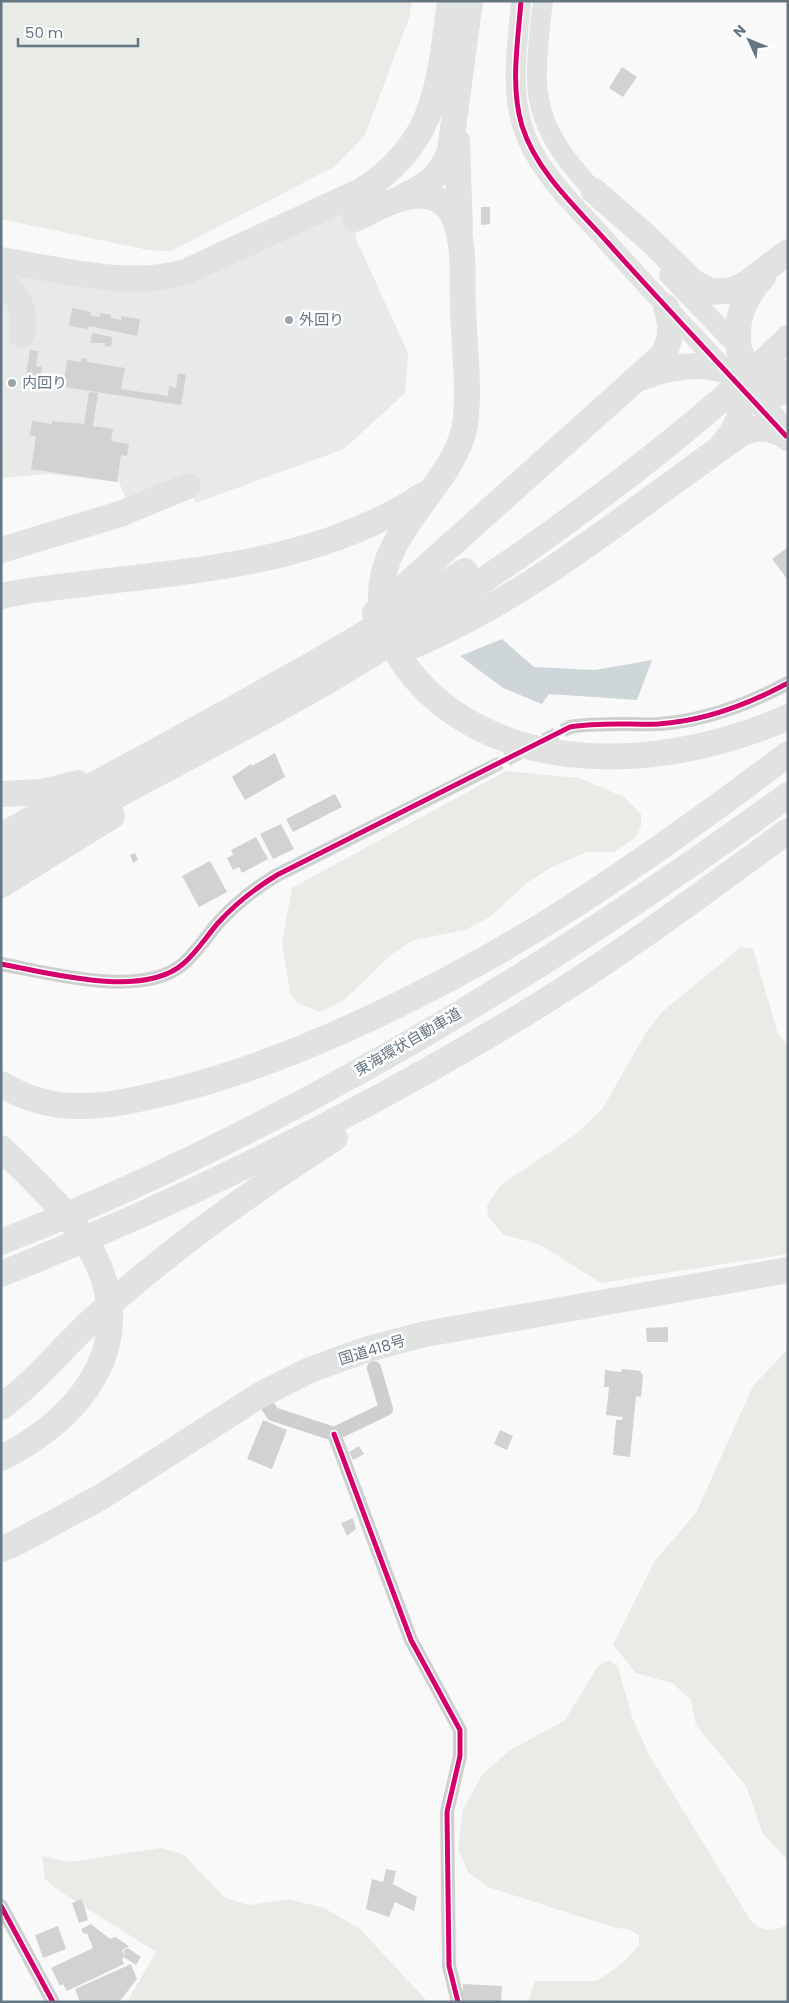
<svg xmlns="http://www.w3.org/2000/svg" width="789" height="2003" font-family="Poppins,'Noto Sans JP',sans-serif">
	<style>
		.built { fill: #e8e9e9 }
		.green { fill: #e8ebe6 }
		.water { fill: #ced6d9 }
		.building { fill: #d0d2d3 }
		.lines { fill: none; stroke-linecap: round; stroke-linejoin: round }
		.street-tunnel { stroke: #d4d8dc; stroke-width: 14; stroke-dasharray: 14 7; stroke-linecap: butt }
		.street { stroke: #cecfd0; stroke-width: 14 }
		.secondary { stroke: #e1e2e2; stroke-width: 20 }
		.highway { stroke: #e1e2e2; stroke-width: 26 }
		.cycleway-casing { stroke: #fff; stroke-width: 8 }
		.cycleway { stroke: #d6006c; stroke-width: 5 }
		.poi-dot { fill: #99a4ac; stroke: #fff; stroke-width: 2 }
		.labels { text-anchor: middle; stroke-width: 5; stroke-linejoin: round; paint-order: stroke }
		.poi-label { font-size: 15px; fill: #657683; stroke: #fff; text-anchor: start }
		.street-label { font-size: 15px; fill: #657683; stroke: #fff }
	</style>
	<rect width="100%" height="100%" fill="#f9f9f9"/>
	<!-- built -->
	<polygon class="built" points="357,201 356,239 408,353 405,393 344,449 196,503 188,486 130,510 119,482 47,474 1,478 1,264 140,284"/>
	<!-- green -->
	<g class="green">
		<polygon points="1,1 412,1 409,18 365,135 334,167 171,251 148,250 1,219"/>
		<polygon points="8,447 14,477 1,478 1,451"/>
		<polygon points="506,771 579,778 624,797 641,814 641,826 636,837 614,852 587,852 552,867 528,882 490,917 465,930 413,940 391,955 344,1000 320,1012 298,1003 290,993 282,943 292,888"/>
		<polygon points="741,947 753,949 778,1034 788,1046 788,1254 601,1283 539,1244 504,1235 488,1217 487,1205 501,1185 576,1134 603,1108 647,1031 662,1012"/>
		<polygon points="788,1349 788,1860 763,1834 746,1786 696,1725 691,1700 672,1683 636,1673 613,1645 654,1562 696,1513 753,1386"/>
		<path d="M609 1660 618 1667 632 1717 648 1753 751 1921C764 1933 773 1931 788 1925V2002H528L535 1981H597L620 1965 639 1946V1935L628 1929 616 1928 488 1887 468 1872 458 1849 463 1810 482 1775 509 1751 565 1720 598 1666Z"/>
		<polygon points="161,1848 184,1855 225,1898 249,1905 288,1899 324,1908 360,1929 428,2002 127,2002 156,1952 55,1888 45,1879 42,1856 69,1862"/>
	</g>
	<!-- water -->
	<polygon class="water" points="502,639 534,667 595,670 652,660 637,700 549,694 542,704 503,688 460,656"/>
	<!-- building -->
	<g class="building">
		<polygon points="622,67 637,77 623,97 609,88"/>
		<polygon points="481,207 490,207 490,224 481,225"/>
		<polygon points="72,308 91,312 90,315 100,317 100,313 111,315 111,318 121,320 121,316 140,319 137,336 89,326 88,329 69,326"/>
		<polygon points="92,333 112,337 111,347 105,346 105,343 90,343"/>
		<polygon points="30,350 38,351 36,366 42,367 41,376 64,380 67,360 81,362 81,358 87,359 87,362 125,368 121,389 168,396 169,386 176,388 178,373 186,375 181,405 25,381"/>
		<polygon points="89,392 98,393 93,426 113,429 111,441 129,444 127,456 121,455 117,482 31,469 36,436 30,435 32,421 52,424 52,421 84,424"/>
		<polygon points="788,547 788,580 772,559"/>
		<polygon points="275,753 285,777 245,800 232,777 251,764 252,766"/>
		<polygon points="335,794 342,807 293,832 286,819"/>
		<polygon points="281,824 294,849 273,859 260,834"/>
		<polygon points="256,837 268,859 242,873 239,867 233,870 227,858 233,855 231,850"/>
		<polygon points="135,853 138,860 133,863 130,855"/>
		<polygon points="210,861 227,892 199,907 182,876"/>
		<polygon points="668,1327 668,1342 647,1342 646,1328"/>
		<polygon points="622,1369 641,1371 641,1374 643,1374 641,1397 636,1396 630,1457 613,1455 616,1420 622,1420 623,1417 606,1415 609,1387 604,1387 605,1370 621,1372"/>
		<polygon points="263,1420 287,1430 272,1469 247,1459"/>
		<polygon points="500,1430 513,1436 507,1450 494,1444"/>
		<polygon points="359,1446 364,1454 353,1460 349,1452"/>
		<polygon points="353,1518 356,1529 347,1536 341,1523"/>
		<polygon points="386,1869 396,1871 393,1884 417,1897 414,1911 395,1902 389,1917 366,1909 372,1879 383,1882"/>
		<polygon points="82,1899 88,1920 79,1923 72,1903"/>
		<polygon points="91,1924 110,1939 115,1937 129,1946 122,1950 125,1957 122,1959 124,1964 67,1991 63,1984 60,1986 51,1968 93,1948 87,1933 84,1934 81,1929"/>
		<polygon points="58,1926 66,1949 43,1958 35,1935"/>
		<polygon points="128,1948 141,1957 136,1965 125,1958 124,1950"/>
		<polygon points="131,1964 137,1979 119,2002 80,2002 75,1989"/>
		<polygon points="463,1984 502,1986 501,2002 462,2002"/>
	</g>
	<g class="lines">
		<!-- street-tunnel -->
		<polyline class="street-tunnel" points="488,769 570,727"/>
		<!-- street -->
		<g class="street">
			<path d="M570 727C599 722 628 725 658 724 705 721 747 705 788 683"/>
			<path d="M1 964C50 973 142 999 183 964 197 952 206 937 218 923 235 904 254 889 277 875L488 769"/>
			<polyline points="260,1395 273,1414 334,1434 386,1409 374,1368"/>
			<polyline points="334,1434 411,1640 460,1730 460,1756 447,1812 449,1966 458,2002"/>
			<polyline points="1,1906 53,2002"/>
		</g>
		<!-- secondary -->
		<g class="secondary">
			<path d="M521 1C518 42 510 85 522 125 535 169 571 202 601 235 643 282 686 328 729 374"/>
			<path d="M543 1C540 28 536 55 537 82 539 132 571 167 603 201"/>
			<polyline points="669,275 744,353"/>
		</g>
		<!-- highway -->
		<g class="highway">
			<polyline points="457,141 460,230"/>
			<polyline points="594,191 648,238 693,282 712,292 734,290 747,283 788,252"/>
			<path d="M403 197C426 186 441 176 450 151L470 1"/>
			<path d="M355 219C378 209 410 187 436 199 447 204 454 214 457 226 465 252 462 284 463 311 464 344 472 407 462 437 443 493 380 534 381 597 382 633 401 665 426 690 520 781 677 767 788 717"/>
			<path d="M1 260C58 269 130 289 185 272L361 191C438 143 439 82 450 1"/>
			<path d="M763 277C711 331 749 390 788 438"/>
			<path d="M1 283C22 295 25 312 22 335"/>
			<polyline points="747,367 764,372 788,373"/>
			<path d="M643 377C700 355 728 368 780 393"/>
			<path d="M723 444C745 420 744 400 737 369"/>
			<polyline points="1,550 120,514 188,486"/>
			<path d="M1 596C31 589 62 587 92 583 207 569 323 561 423 495"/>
			<path d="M375 613 663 355C672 338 672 326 666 307"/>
			<path d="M398 652C528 600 628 512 742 433 759 426 770 428 786 436"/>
			<polyline points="1,794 42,792 78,783"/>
			<path d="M1 836C156 749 316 669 465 571"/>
			<path d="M1 860C109 796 223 742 331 679 398 640 462 595 526 551 617 486 708 417 788 338"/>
			<polyline points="1,885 112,816"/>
			<path d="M1 1084C23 1098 51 1106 77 1106 107 1107 139 1099 169 1092 296 1061 437 990 548 922 631 870 710 813 788 754"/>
			<path d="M1 1148C34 1180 76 1219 96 1260 139 1348 77 1421 1 1458"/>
			<path d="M1 1242C282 1132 545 972 788 795"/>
			<path d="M1 1274C189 1199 370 1109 542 1003 627 950 707 890 788 831"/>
			<path d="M1 1407C38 1380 66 1343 100 1313 173 1247 252 1191 335 1138"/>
			<polyline points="1,1549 14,1544 101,1497 260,1395 310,1370 368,1349 425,1334 788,1270"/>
		</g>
		<!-- cycleway casing -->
		<g class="cycleway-casing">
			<g id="cycleway">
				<path d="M521 1C518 42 510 86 522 126 537 173 577 208 609 244 667 309 727 372 786 436"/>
				<path d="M1 964C50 973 142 999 183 964 197 952 206 937 218 923 235 904 254 889 277 875L570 727C599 722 628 725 658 724 705 721 747 705 788 683"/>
				<polyline points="334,1434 411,1640 460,1730 460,1756 447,1812 449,1966 458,2002"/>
				<polyline points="1,1906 53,2002"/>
			</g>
		</g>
		<!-- cycleway -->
		<use href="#cycleway" class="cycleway"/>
	</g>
	<!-- markers -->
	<g class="poi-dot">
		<circle cx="289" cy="320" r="5"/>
		<circle cx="12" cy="383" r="5"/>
	</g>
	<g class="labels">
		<!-- poi labels -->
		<g class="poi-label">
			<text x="299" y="325">外回り</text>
			<text x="22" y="388">内回り</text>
		</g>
		<!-- street labels -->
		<g class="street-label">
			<text transform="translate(408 1042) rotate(-30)" y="5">東海環状自動車道</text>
			<text transform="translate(372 1350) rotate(-17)" y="5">国道418号</text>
		</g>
	</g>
	<!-- border -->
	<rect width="789" height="2003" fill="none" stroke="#657683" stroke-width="5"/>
	<!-- north arrow -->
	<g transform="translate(749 40) rotate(314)" stroke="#ffffff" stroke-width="4" paint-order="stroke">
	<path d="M0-4L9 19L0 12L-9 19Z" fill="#657683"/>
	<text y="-8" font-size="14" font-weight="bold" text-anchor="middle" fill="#657683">N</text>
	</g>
	<!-- scale -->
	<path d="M18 38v8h120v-8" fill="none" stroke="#657683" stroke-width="2.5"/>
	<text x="25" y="38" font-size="15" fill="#657683" stroke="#ffffff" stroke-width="4" paint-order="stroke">50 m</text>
</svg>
